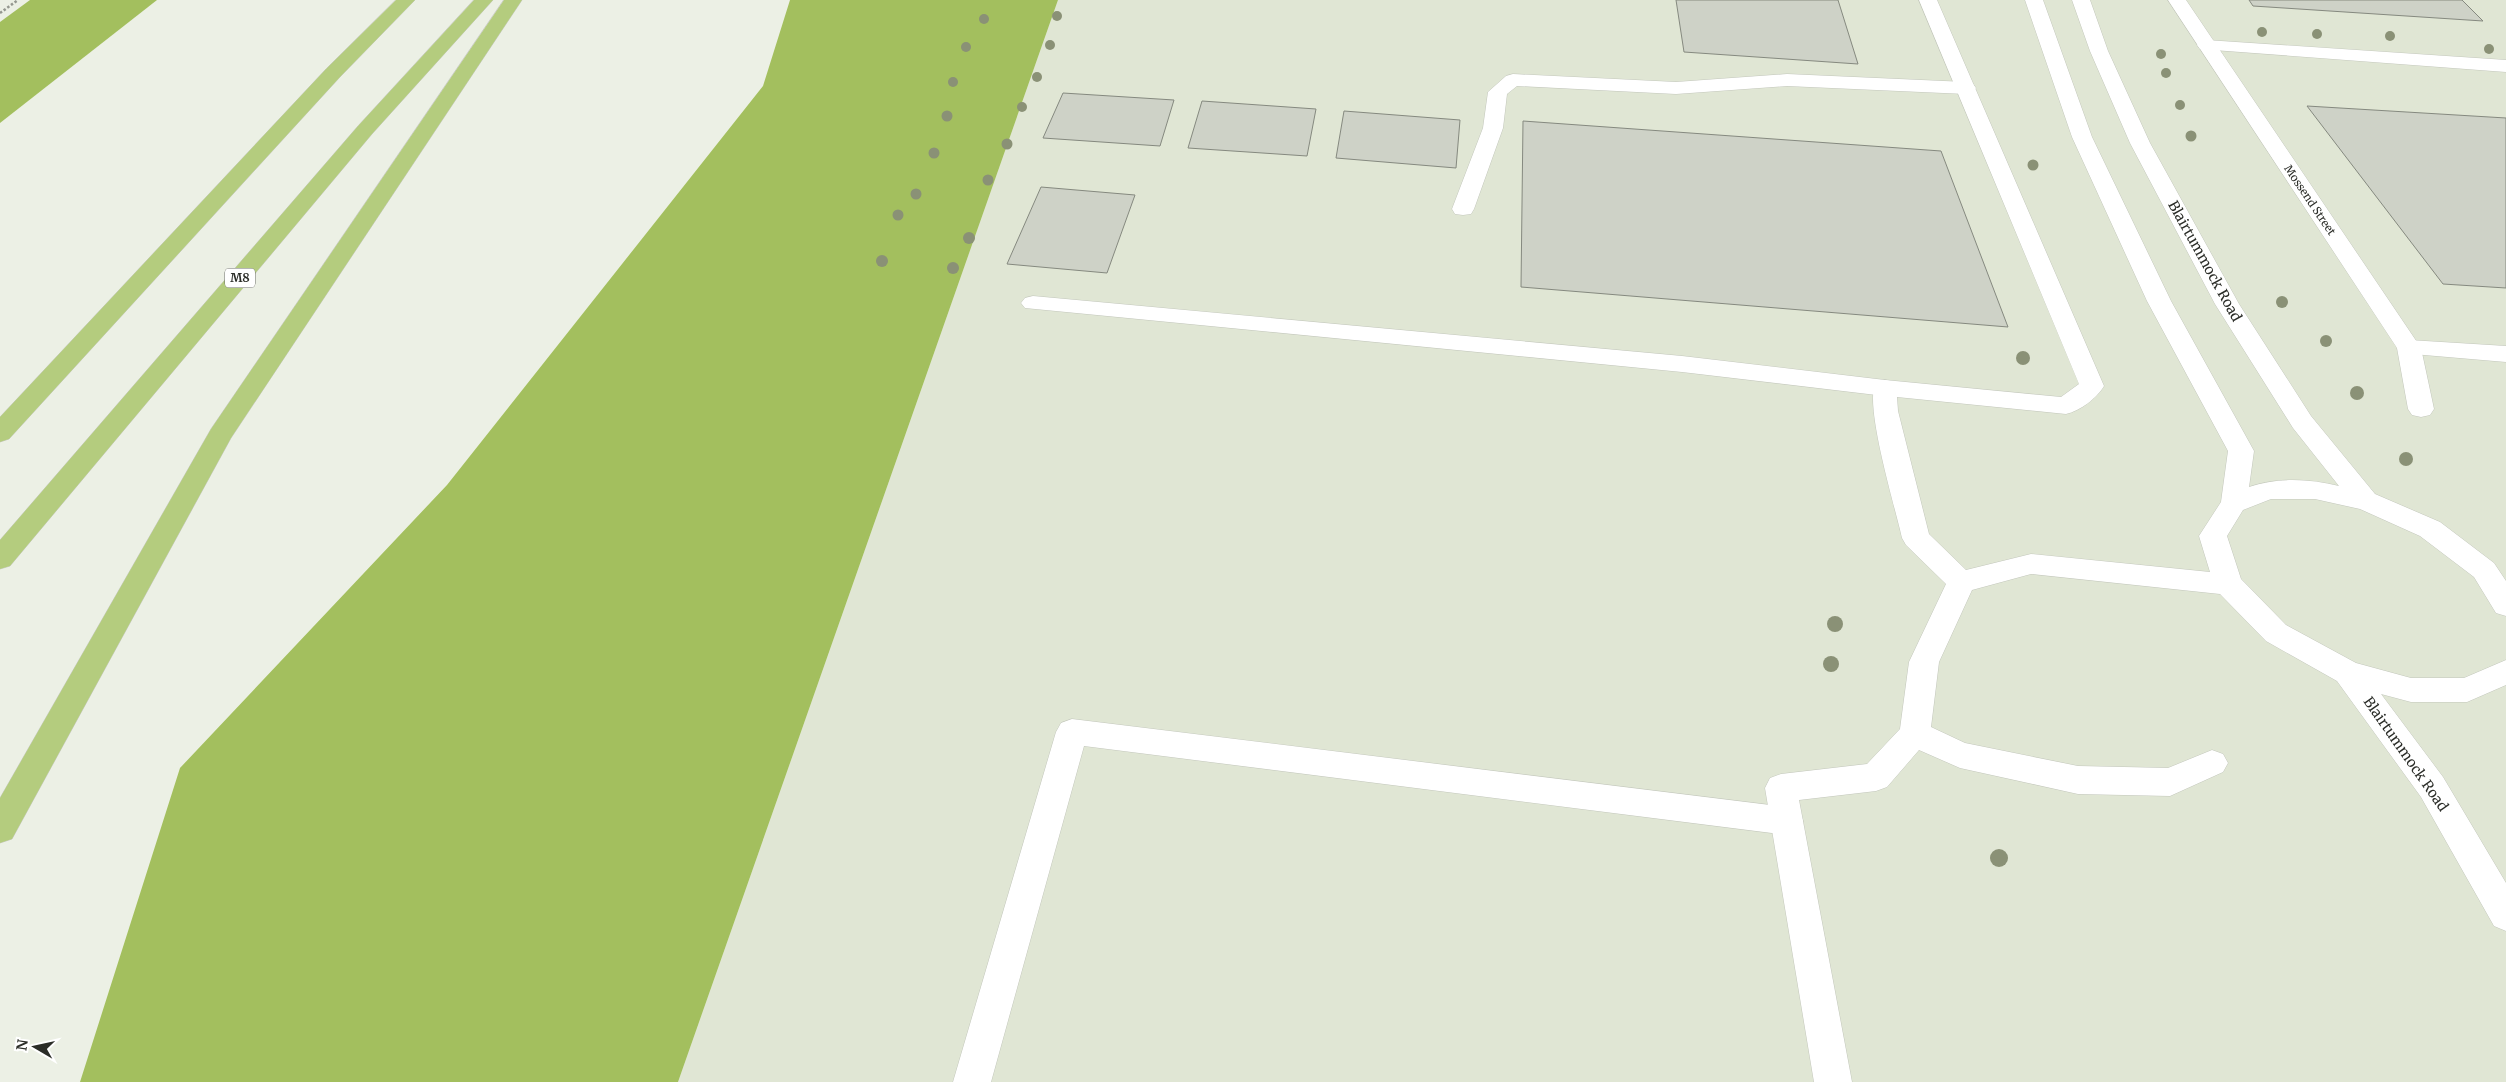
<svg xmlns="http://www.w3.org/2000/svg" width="2506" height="1082" font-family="Merriweather,serif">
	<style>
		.built { fill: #e0e6d4 }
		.forest { fill: #a3bf5e }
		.building { fill: #ced2c7; stroke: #85897f }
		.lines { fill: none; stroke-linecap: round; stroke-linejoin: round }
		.lane-casing { stroke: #c3c7bc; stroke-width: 1 }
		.street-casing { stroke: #c3c7bc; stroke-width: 1 }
		.highway-casing { stroke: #cccdcb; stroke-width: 1 }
		.path { stroke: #94978f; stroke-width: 2.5; stroke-dasharray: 2.5 2; stroke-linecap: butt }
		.lane { fill: #fff; fill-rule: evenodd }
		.street { fill: #fff; fill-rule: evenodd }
		.highway { fill: #b4cc7e; fill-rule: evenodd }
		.tree { fill: #8a9176 }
		.labels { text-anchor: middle; stroke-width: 4.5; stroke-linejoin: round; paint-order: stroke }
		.far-street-label { font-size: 11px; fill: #2b2d28; stroke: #fff }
		.shield { fill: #fff; stroke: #6b6c68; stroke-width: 1 }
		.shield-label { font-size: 12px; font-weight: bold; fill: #2b2d28 }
		.street-label { font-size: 14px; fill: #2b2d28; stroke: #fff }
	</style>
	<rect width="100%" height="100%" fill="#ecf0e5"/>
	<!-- built -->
	<polygon class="built" points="1058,0 2506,0 2506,1082 678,1082"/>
	<!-- forest -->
	<g class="forest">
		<polygon points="30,0 157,0 0,123 0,22"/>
		<polygon points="790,0 1058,0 678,1082 80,1082 180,768 447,485 763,86"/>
	</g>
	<!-- building -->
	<g class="building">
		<polygon points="1676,0 1838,0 1858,64 1684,52"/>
		<polygon points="2249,0 2462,0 2483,21 2253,6"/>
		<polygon points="1063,93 1174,100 1160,146 1043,138"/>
		<polygon points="1202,101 1316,109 1307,156 1188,148"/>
		<polygon points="2307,106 2506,118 2506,288 2443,284"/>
		<polygon points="1344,111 1460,120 1456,168 1336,158"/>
		<polygon points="1523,121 1941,151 2008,327 1521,287"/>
		<polygon points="1041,187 1135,195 1107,273 1007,264"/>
	</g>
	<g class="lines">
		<!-- lane casing -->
		<g class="lane-casing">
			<g id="lane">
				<polygon points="2206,40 2506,60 2506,72 2200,49 2197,45 2200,41"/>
				<polygon points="1513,74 1676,82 1787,74 1966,82 1973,84 1976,88 1973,92 1966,94 1787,86 1676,94 1517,86 1507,94 1503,128 1474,209 1471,214 1463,215 1455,214 1452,209 1483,128 1488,92 1506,76"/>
				<polygon points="1033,296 1682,356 1885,380 1894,382 1897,388 1894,394 1885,396 1682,372 1025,308 1021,303 1025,298"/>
				<polygon points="2409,340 2506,346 2506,362 2401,353 2397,348 2401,343"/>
				<polygon points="1072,719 1787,807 1799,811 1803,821 1799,831 1787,835 1084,746 991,1082 953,1082 1056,732 1061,723"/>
			</g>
		</g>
		<!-- street casing -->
		<g class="street-casing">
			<g id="street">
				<path d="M1919 0H1937L2104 386C2097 398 2080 411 2066 414L1897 397 1898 411 1929 534 1966 570 2031 554 2210 572 2199 536 2221 502 2228 451 2147 301 2072 137 2025 0H2043L2092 137 2171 301 2254 451 2249 487C2278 477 2309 479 2339 486L2293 428 2215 304 2130 143 2090 51 2072 0H2090L2108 51 2150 143 2239 304 2311 416 2375 494 2440 522 2494 563 2506 581V616L2496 613 2474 577 2420 536 2360 509 2315 499H2271L2243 510 2227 536 2241 579 2286 625 2356 663 2411 678H2464L2506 660V685L2467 702H2411L2381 694 2443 777 2506 883V931L2494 926 2421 797 2337 681 2266 641 2220 594 2031 574 1972 590 1939 662 1931 727 1965 743 2078 766 2168 768 2212 750 2223 754 2228 763 2223 772 2170 796 2078 794 1960 768 1919 750 1887 787 1876 791 1799 800 1852 1082H1814L1765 788 1770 778 1781 774 1867 764 1900 729 1909 662 1946 584 1906 545 1902 538C1896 510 1863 403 1876 382L1885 380 2061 397 2079 384Z"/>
				<polygon points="2168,0 2186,0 2421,348 2434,409 2430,415 2421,417 2412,415 2408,409 2397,348"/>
			</g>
		</g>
		<!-- highway casing -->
		<g class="highway-casing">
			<g id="highway">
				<polygon points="396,0 415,0 340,77 9,439 0,442 0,417 326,69"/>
				<polygon points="474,0 493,0 372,134 10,566 0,569 0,540 358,126"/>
				<polygon points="504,0 522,0 231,438 12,839 0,843 0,798 211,429"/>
			</g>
		</g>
		<!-- path -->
		<polyline class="path" points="0,13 18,0"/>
		<!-- lane -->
		<use href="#lane" class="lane"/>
		<!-- street -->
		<use href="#street" class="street"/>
		<!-- highway -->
		<use href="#highway" class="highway"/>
	</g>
	<!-- trees -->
	<g class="tree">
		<circle cx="1057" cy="16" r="5"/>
		<circle cx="984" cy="19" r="5"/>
		<circle cx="2262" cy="32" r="5"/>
		<circle cx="2317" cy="34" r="5"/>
		<circle cx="2390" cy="36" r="5"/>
		<circle cx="1050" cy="45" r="5"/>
		<circle cx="966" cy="47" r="5"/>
		<circle cx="2489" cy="49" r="5"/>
		<circle cx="2161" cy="54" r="5"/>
		<circle cx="2166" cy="73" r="5"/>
		<circle cx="1037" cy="77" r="5"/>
		<circle cx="953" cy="82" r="5"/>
		<circle cx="2180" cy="105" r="5"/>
		<circle cx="1022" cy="107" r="5"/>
		<circle cx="947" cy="116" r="5.5"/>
		<circle cx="2191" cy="136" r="5.5"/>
		<circle cx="1007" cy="144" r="5.5"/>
		<circle cx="934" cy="153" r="5.5"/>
		<circle cx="2033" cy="165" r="5.5"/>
		<circle cx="988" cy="180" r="5.5"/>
		<circle cx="916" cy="194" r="5.5"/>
		<circle cx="898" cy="215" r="5.5"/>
		<circle cx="969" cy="238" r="6"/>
		<circle cx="882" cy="261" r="6"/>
		<circle cx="953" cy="268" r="6"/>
		<circle cx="2282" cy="302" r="6"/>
		<circle cx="2326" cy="341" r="6"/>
		<circle cx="2023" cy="358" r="7"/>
		<circle cx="2357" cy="393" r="7"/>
		<circle cx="2406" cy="459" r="7"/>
		<circle cx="1835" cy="624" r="8"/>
		<circle cx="1831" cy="664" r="8"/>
		<circle cx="1999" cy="858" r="9"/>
	</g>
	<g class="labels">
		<!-- far-street labels -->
		<g class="far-street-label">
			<text transform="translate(2310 200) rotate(56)" y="4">Mossend Street</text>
		</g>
		<!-- shield labels -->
		<rect class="shield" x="225" y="268.5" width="30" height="19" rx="4"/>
		<g class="shield-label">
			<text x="240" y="282">M8</text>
		</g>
		<!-- street labels -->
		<g class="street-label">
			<text transform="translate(2205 261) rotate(61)" y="5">Blairtummock Road</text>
			<text transform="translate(2406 754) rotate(55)" y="5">Blairtummock Road</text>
		</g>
	</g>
	<!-- north arrow -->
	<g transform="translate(35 1047) rotate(279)" stroke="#ffffff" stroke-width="4" paint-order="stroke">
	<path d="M0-4L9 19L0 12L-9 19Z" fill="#2b2d28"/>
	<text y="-8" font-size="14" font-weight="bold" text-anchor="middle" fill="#2b2d28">N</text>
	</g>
</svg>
